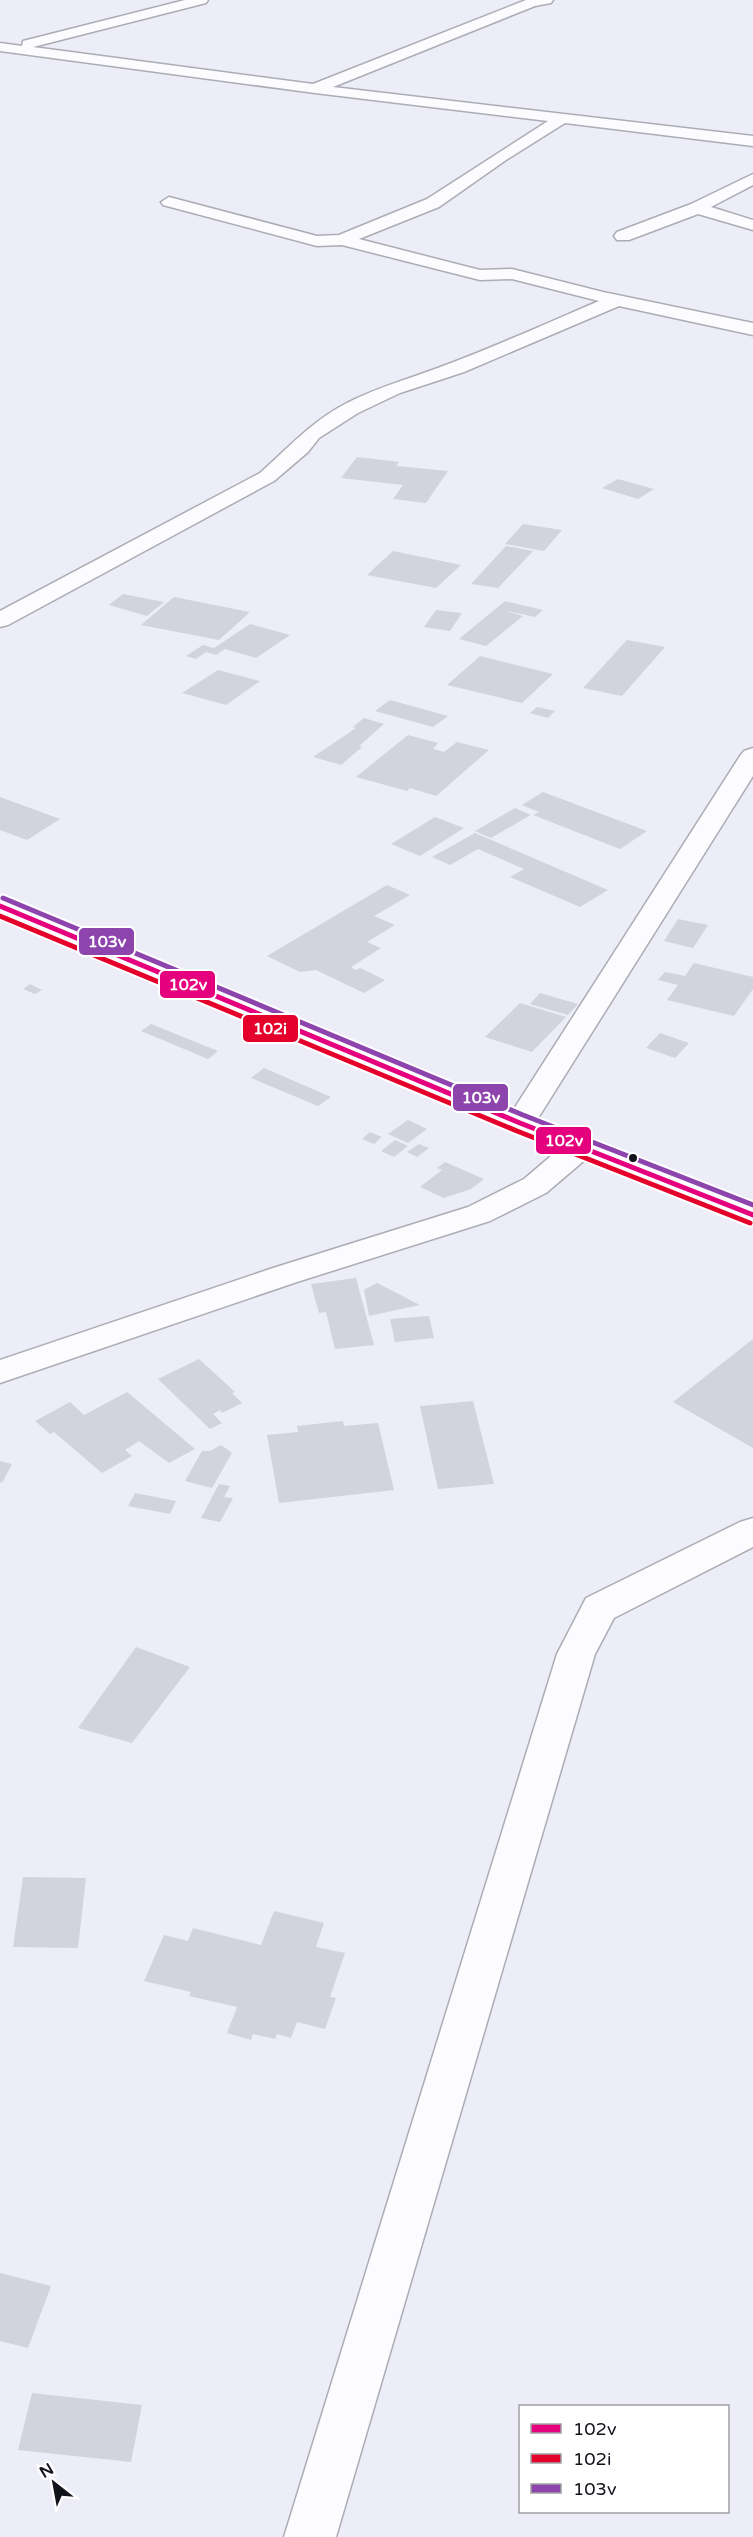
<svg xmlns="http://www.w3.org/2000/svg" width="753" height="2537" font-family="'Varela Round',sans-serif">
	<style>
		.building { fill: #d1d4dc }
		.lines { fill: none; stroke-linecap: round; stroke-linejoin: round }
		.minor-casing { stroke: #acacb5; stroke-width: 3 }
		.secondary-casing { stroke: #acacb5; stroke-width: 3 }
		.minor { fill: #fcfcfe; fill-rule: evenodd }
		.secondary { fill: #fcfcfe; fill-rule: evenodd }
		.bus-1-casing { stroke: #fff; stroke-width: 9 }
		.bus-2-casing { stroke: #fff; stroke-width: 9 }
		.bus-3-casing { stroke: #fff; stroke-width: 9 }
		.bus-1 { stroke: #e5007d; stroke-width: 5 }
		.bus-2 { stroke: #e4002b; stroke-width: 5 }
		.bus-3 { stroke: #8e44ad; stroke-width: 5 }
		.bus-dot { fill: #13131b; stroke: #fff; stroke-width: 2 }
		.line-badge { stroke: #fff; stroke-width: 2 }
		.badge-label { font-size: 16px; text-anchor: middle; font-weight: bold; fill: #fff }
	</style>
	<rect width="100%" height="100%" fill="#ededf8"/>
	<!-- building -->
	<g class="building">
		<polygon points="357,457 399,462 396,466 448,471 426,503 393,499 403,485 341,478"/>
		<polygon points="618,479 654,489 638,499 602,488"/>
		<polygon points="523,524 562,530 544,551 505,544"/>
		<polygon points="506,546 533,551 498,588 471,584"/>
		<polygon points="393,551 461,565 436,588 367,575"/>
		<polygon points="123,594 164,602 147,616 109,605"/>
		<polygon points="174,597 250,612 219,640 141,625"/>
		<polygon points="505,601 543,610 535,617 502,610 523,616 486,646 459,639"/>
		<polygon points="436,610 462,613 450,631 424,627"/>
		<polygon points="250,624 290,635 256,658 225,649 216,655 206,652 196,659 186,656 203,645 214,648"/>
		<polygon points="627,640 665,647 622,696 583,688"/>
		<polygon points="480,656 553,674 522,703 447,685"/>
		<polygon points="218,670 260,681 226,705 182,693"/>
		<polygon points="390,700 448,716 433,727 375,711"/>
		<polygon points="537,707 555,711 548,718 530,713"/>
		<polygon points="364,718 384,724 359,746 362,747 341,765 313,757 356,728 353,727"/>
		<polygon points="408,735 438,743 433,749 444,752 457,742 489,750 436,796 410,788 407,791 356,777"/>
		<polygon points="543,792 647,831 620,849 533,815 539,812 522,805"/>
		<polygon points="0,797 60,819 27,840 0,830"/>
		<polygon points="515,808 531,815 491,838 475,831"/>
		<polygon points="435,817 464,828 420,856 391,844"/>
		<polygon points="475,833 608,890 580,907 510,877 524,869 478,849 450,865 432,857"/>
		<polygon points="387,885 410,895 374,916 395,925 367,942 381,948 351,967 356,970 360,968 385,980 364,993 316,970 300,972 267,956"/>
		<polygon points="678,919 708,925 693,948 664,941"/>
		<polygon points="694,963 753,977 753,989 734,1016 667,1000 678,985 658,980 665,972 685,976"/>
		<polygon points="30,984 42,990 35,994 23,989"/>
		<polygon points="540,993 578,1004 568,1015 530,1004"/>
		<polygon points="520,1003 566,1017 532,1052 485,1037"/>
		<polygon points="151,1024 218,1051 208,1059 141,1031"/>
		<polygon points="660,1033 689,1043 675,1058 646,1048"/>
		<polygon points="264,1068 331,1097 318,1106 251,1078"/>
		<polygon points="408,1120 427,1129 408,1143 388,1134"/>
		<polygon points="370,1132 382,1137 374,1144 362,1139"/>
		<polygon points="395,1140 408,1146 394,1157 381,1151"/>
		<polygon points="419,1144 429,1148 417,1157 407,1152"/>
		<polygon points="445,1162 484,1179 471,1189 444,1198 420,1187 442,1170 437,1168"/>
		<polygon points="356,1278 374,1345 335,1349 326,1312 319,1313 311,1284"/>
		<polygon points="377,1283 420,1305 369,1316 364,1290"/>
		<polygon points="429,1316 434,1338 395,1342 390,1319"/>
		<polygon points="753,1339 753,1448 673,1402"/>
		<polygon points="199,1359 235,1392 232,1393 242,1403 222,1413 220,1410 213,1414 222,1423 210,1429 158,1379"/>
		<polygon points="127,1392 195,1449 169,1463 139,1441 125,1450 132,1456 102,1473 54,1432 50,1434 35,1421 70,1402 84,1415"/>
		<polygon points="473,1401 494,1484 438,1489 420,1406"/>
		<polygon points="343,1421 344,1426 378,1423 394,1490 279,1503 267,1435 298,1432 297,1426"/>
		<polygon points="221,1445 232,1453 212,1488 185,1481 202,1451 210,1451"/>
		<polygon points="0,1461 12,1464 2,1483 0,1482"/>
		<polygon points="219,1484 230,1486 224,1497 233,1498 220,1522 201,1518"/>
		<polygon points="135,1493 176,1501 170,1514 128,1506"/>
		<polygon points="136,1647 190,1667 132,1743 78,1728"/>
		<polygon points="23,1877 86,1878 78,1948 13,1947"/>
		<polygon points="274,1911 324,1923 316,1947 345,1953 330,1997 336,1998 325,2029 297,2022 291,2038 277,2034 275,2039 253,2034 251,2040 227,2033 237,2007 189,1996 191,1992 144,1981 164,1935 188,1941 193,1928 261,1945"/>
		<polygon points="0,2273 51,2286 28,2348 0,2341"/>
		<polygon points="32,2393 142,2405 131,2462 18,2450"/>
	</g>
	<g class="lines">
		<!-- minor casing -->
		<g class="minor-casing">
			<g id="minor">
				<path d="M185 0H208L206 3 33 47 313 84 526 0H553L551 3 535 6 333 87 753 136V146L565 123 506 160 439 207 359 239 480 270 512 269 603 292 753 323V335L619 306 464 372 400 393 358 413 319 438 308 452 274 481 8 625 0 627V611L260 473C288 448 311 422 345 404 379 386 416 377 451 363 501 344 550 322 599 301L512 279 480 280 342 245 317 246 163 205 161 202 169 197 317 236 339 235 427 199 548 121 315 93 0 51V43L22 46 23 41Z"/>
				<polygon points="753,174 753,185 711,207 753,220 753,230 698,214 629,240 617,240 614,236 617,232 691,204"/>
				<polygon points="753,748 753,776 535,1123 531,1130 520,1132 509,1130 505,1123 740,756 744,751"/>
				<polygon points="582,1137 593,1139 598,1146 593,1153 546,1193 490,1221 297,1282 0,1383 0,1360 273,1268 468,1207 524,1179 571,1139"/>
				<polygon points="753,1518 753,1547 614,1618 595,1654 336,2537 284,2537 557,1654 586,1598 740,1522"/>
			</g>
		</g>
		<!-- secondary casing -->
		<g class="secondary-casing">
			<polygon id="secondary" points="0,898 531,1116 753,1204 753,1225 509,1130 0,916"/>
		</g>
		<!-- minor -->
		<use href="#minor" class="minor"/>
		<!-- secondary -->
		<use href="#secondary" class="secondary"/>
		<!-- bus-1 casing -->
		<g class="bus-1-casing">
			<polyline id="bus-1" points="0,906 520,1123 753,1215"/>
		</g>
		<!-- bus-2 casing -->
		<g class="bus-2-casing">
			<polyline id="bus-2" points="0,916 517,1131 750,1223"/>
		</g>
		<!-- bus-3 casing -->
		<g class="bus-3-casing">
			<polyline id="bus-3" points="3,898 523,1115 753,1205"/>
		</g>
		<!-- bus-1 -->
		<use href="#bus-1" class="bus-1"/>
		<!-- bus-2 -->
		<use href="#bus-2" class="bus-2"/>
		<!-- bus-3 -->
		<use href="#bus-3" class="bus-3"/>
	</g>
	<!-- markers -->
	<circle class="bus-dot" cx="633" cy="1158" r="5"/>
	<g class="line-badge">
		<rect x="78" y="927" width="57" height="29" rx="6" fill="#8e44ad"/>
		<rect x="159" y="970" width="57" height="29" rx="6" fill="#e5007d"/>
		<rect x="242" y="1014" width="57" height="29" rx="6" fill="#e4002b"/>
		<rect x="452" y="1083" width="57" height="29" rx="6" fill="#8e44ad"/>
		<rect x="535" y="1126" width="57" height="29" rx="6" fill="#e5007d"/>
	</g>
	<g class="badge-label">
		<text x="107" y="947">103v</text>
		<text x="188" y="990">102v</text>
		<text x="270" y="1034">102i</text>
		<text x="481" y="1103">103v</text>
		<text x="564" y="1146">102v</text>
	</g>
	<!-- legend -->
	<rect x="519" y="2405" width="210" height="108" fill="#ffffff" stroke="#a1a1a4" stroke-width="1.5"/>
	<rect x="531" y="2424" width="30" height="9" fill="#e5007d" stroke="#a1a1a4" stroke-width="1.5"/>
	<text x="573" y="2435" font-size="18" fill="#13131b">102v</text>
	<rect x="531" y="2454" width="30" height="9" fill="#e4002b" stroke="#a1a1a4" stroke-width="1.5"/>
	<text x="573" y="2465" font-size="18" fill="#13131b">102i</text>
	<rect x="531" y="2484" width="30" height="9" fill="#8e44ad" stroke="#a1a1a4" stroke-width="1.5"/>
	<text x="573" y="2495" font-size="18" fill="#13131b">103v</text>
	<!-- north arrow -->
	<g transform="translate(54 2483) rotate(329)" stroke="#ffffff" stroke-width="4.5" paint-order="stroke">
	<path d="M0-4.5L10 22L0 15L-10 22Z" fill="#13131b"/>
	<text y="-9" font-size="16" font-weight="bold" text-anchor="middle" fill="#13131b">N</text>
	</g>
</svg>
